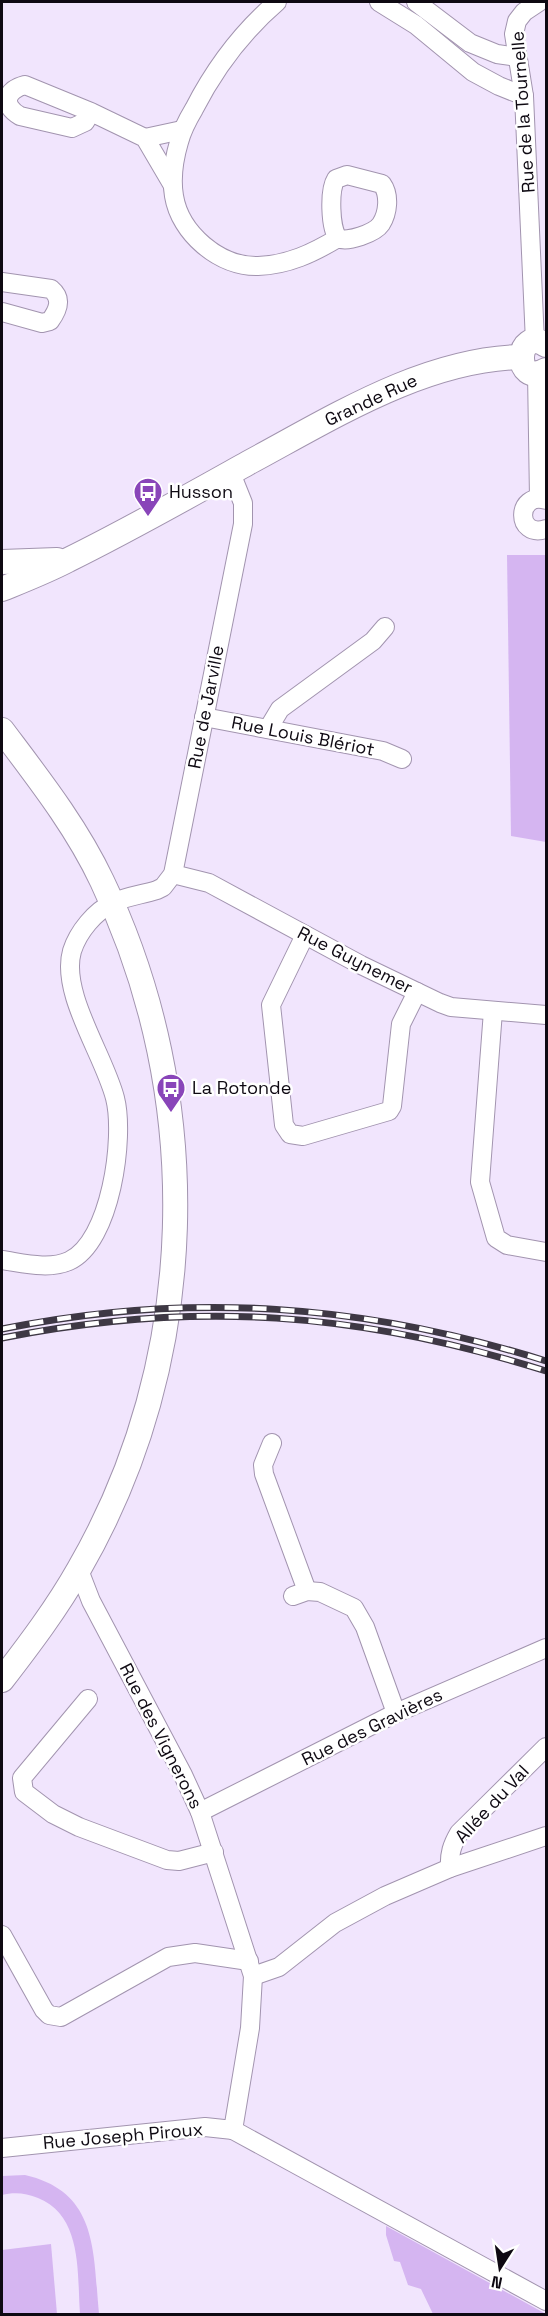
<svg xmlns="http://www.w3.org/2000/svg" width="548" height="2316" font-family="'Space Grotesk',sans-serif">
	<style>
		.green { fill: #d5b5f1 }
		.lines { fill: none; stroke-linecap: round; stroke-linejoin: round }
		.minor-casing { stroke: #a294af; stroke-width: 20 }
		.tertiary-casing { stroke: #a294af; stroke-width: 26 }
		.minor { stroke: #fff; stroke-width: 18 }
		.tertiary { stroke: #fff; stroke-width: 24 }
		.rail-casing { stroke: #3e3844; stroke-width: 7 }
		.rail { stroke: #fff; stroke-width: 4.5; stroke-dasharray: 14; stroke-linecap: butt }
		.labels { text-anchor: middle; stroke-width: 5; stroke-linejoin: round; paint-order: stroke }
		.street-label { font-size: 18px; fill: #0e0912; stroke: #fff }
		.poi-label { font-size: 18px; fill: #0e0912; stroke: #fff; text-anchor: start }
	</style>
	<rect width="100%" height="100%" fill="#f1e5fd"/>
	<!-- green -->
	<g class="green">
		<polygon points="507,555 546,555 546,842 511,836"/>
		<path d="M25 2175C99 2192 93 2253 99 2314H80C77 2274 83 2216 38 2198 26 2193 14 2192 2 2195V2176Z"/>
		<polygon points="386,2226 546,2314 433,2314 421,2289 408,2285 400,2262 394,2261 386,2235"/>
		<polygon points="51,2244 57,2314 2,2314 2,2250"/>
	</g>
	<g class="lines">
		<!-- minor casing -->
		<g class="minor-casing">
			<g id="minor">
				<path d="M277 2C242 32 215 68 194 109 188 119 182 130 179 142 174 159 171 178 174 196 180 233 219 267 258 266 288 265 313 253 338 238 347 243 375 233 381 224 388 213 390 195 382 184L347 175 336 179C329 190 330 228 338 238"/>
				<polyline points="379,2 416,25 473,72 499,86 524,96"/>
				<polyline points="416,2 470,43 497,54 518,57"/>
				<path d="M91 112 85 122 72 128 20 116C1 105 6 90 25 85L91 112 145 138 172 184"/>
				<polyline points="145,138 182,130"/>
				<path d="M2 282 51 289C63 299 58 310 50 321L42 323 2 312"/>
				<polyline points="535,342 524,96 514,34 517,21 524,12 539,2"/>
				<polyline points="537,373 539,498"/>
				<path d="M546 500C516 491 515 539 546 529"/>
				<polyline points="204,717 383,751 402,759"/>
				<polyline points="268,729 280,709 373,641 385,627"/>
				<polyline points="173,874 209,883 361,965 440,1003 451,1007 546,1015"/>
				<polyline points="305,935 271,1005 284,1125 290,1134 303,1136 389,1111 392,1106 401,1024 417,992"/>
				<polyline points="493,1011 480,1182 496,1238 507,1245 546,1252"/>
				<path d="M2 1260C23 1263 49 1270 69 1261 111 1242 125 1137 115 1098 104 1055 60 993 72 951 78 932 95 911 113 903 126 896 142 895 157 890L163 887 173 874 243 524V503L231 473"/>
				<polyline points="272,1443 263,1465 264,1474 307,1591"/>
				<polyline points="293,1596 307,1591 320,1592 354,1608 365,1627 396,1713"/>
				<polyline points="88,1699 22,1778 24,1792 53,1814 79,1827 167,1860 179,1861 214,1852"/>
				<polyline points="200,1812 396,1713 546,1648"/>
				<path d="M450 1868C449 1854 452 1845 459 1833L546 1747"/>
				<polyline points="2,1935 44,2010 49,2015 61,2017 168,1957 195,1953 249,1961"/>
				<polyline points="253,1976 279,1967 335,1923 385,1896 450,1868 546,1836"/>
				<polyline points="233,2130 546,2301"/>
				<polyline points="2,2148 205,2127 233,2130 250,2028 253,1976 200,1812 183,1775 91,1601 79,1570"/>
			</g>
		</g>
		<!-- tertiary casing -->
		<g class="tertiary-casing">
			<g id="tertiary">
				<path d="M546 345C515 325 513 389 546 370"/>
				<polyline points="2,562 57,560"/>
				<path d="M2 589C24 580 47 571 68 560 129 530 189 496 248 463 332 418 424 359 521 357"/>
				<path d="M2 730C38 778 76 826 102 881 206 1098 200 1360 79 1569 57 1608 29 1645 2 1680"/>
			</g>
		</g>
		<!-- minor -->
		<use href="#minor" class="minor"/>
		<!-- tertiary -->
		<use href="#tertiary" class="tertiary"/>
		<!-- rail casing -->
		<g class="rail-casing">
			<g id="rail">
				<path d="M2 1329C190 1291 364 1304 546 1361"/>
				<path d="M2 1338C195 1300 359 1312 546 1371"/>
			</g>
		</g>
		<!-- rail -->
		<use href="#rail" class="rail"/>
	</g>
	<!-- icons -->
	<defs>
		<g id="bus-pin" transform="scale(1.5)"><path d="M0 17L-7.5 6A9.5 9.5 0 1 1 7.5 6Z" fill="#8945b9" stroke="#fff"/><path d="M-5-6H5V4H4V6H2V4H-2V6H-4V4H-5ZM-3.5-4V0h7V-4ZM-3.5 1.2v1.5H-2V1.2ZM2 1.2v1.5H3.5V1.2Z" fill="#fff"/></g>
	</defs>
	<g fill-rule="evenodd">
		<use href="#bus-pin" x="148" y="492"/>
		<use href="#bus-pin" x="171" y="1088"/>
	</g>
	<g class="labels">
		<!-- street labels -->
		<g class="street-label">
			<text transform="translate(523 112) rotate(-94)" y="6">Rue de la Tournelle</text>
			<text transform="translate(371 400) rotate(-25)" y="6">Grande Rue</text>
			<text transform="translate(206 707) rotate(-79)" y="6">Rue de Jarville</text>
			<text transform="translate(303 736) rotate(11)" y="6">Rue Louis Blériot</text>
			<text transform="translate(355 960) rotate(27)" y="6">Rue Guynemer</text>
			<text transform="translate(372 1727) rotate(-26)" y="6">Rue des Gravières</text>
			<text transform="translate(161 1736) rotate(63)" y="6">Rue des Vignerons</text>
			<text transform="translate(492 1804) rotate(-47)" y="6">Allée du Val</text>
			<text transform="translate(123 2136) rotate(-5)" y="6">Rue Joseph Piroux</text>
		</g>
		<!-- poi labels -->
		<g class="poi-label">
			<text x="169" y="498">Husson</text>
			<text x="192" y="1094">La Rotonde</text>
		</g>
	</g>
	<!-- border -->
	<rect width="548" height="2316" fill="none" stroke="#0e0912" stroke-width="6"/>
	<!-- north arrow -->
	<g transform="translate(500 2268) rotate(192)" stroke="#ffffff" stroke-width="4.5" paint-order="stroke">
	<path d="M0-4.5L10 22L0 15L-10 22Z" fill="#0e0912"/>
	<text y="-9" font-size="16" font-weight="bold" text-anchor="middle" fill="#0e0912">N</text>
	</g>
</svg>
